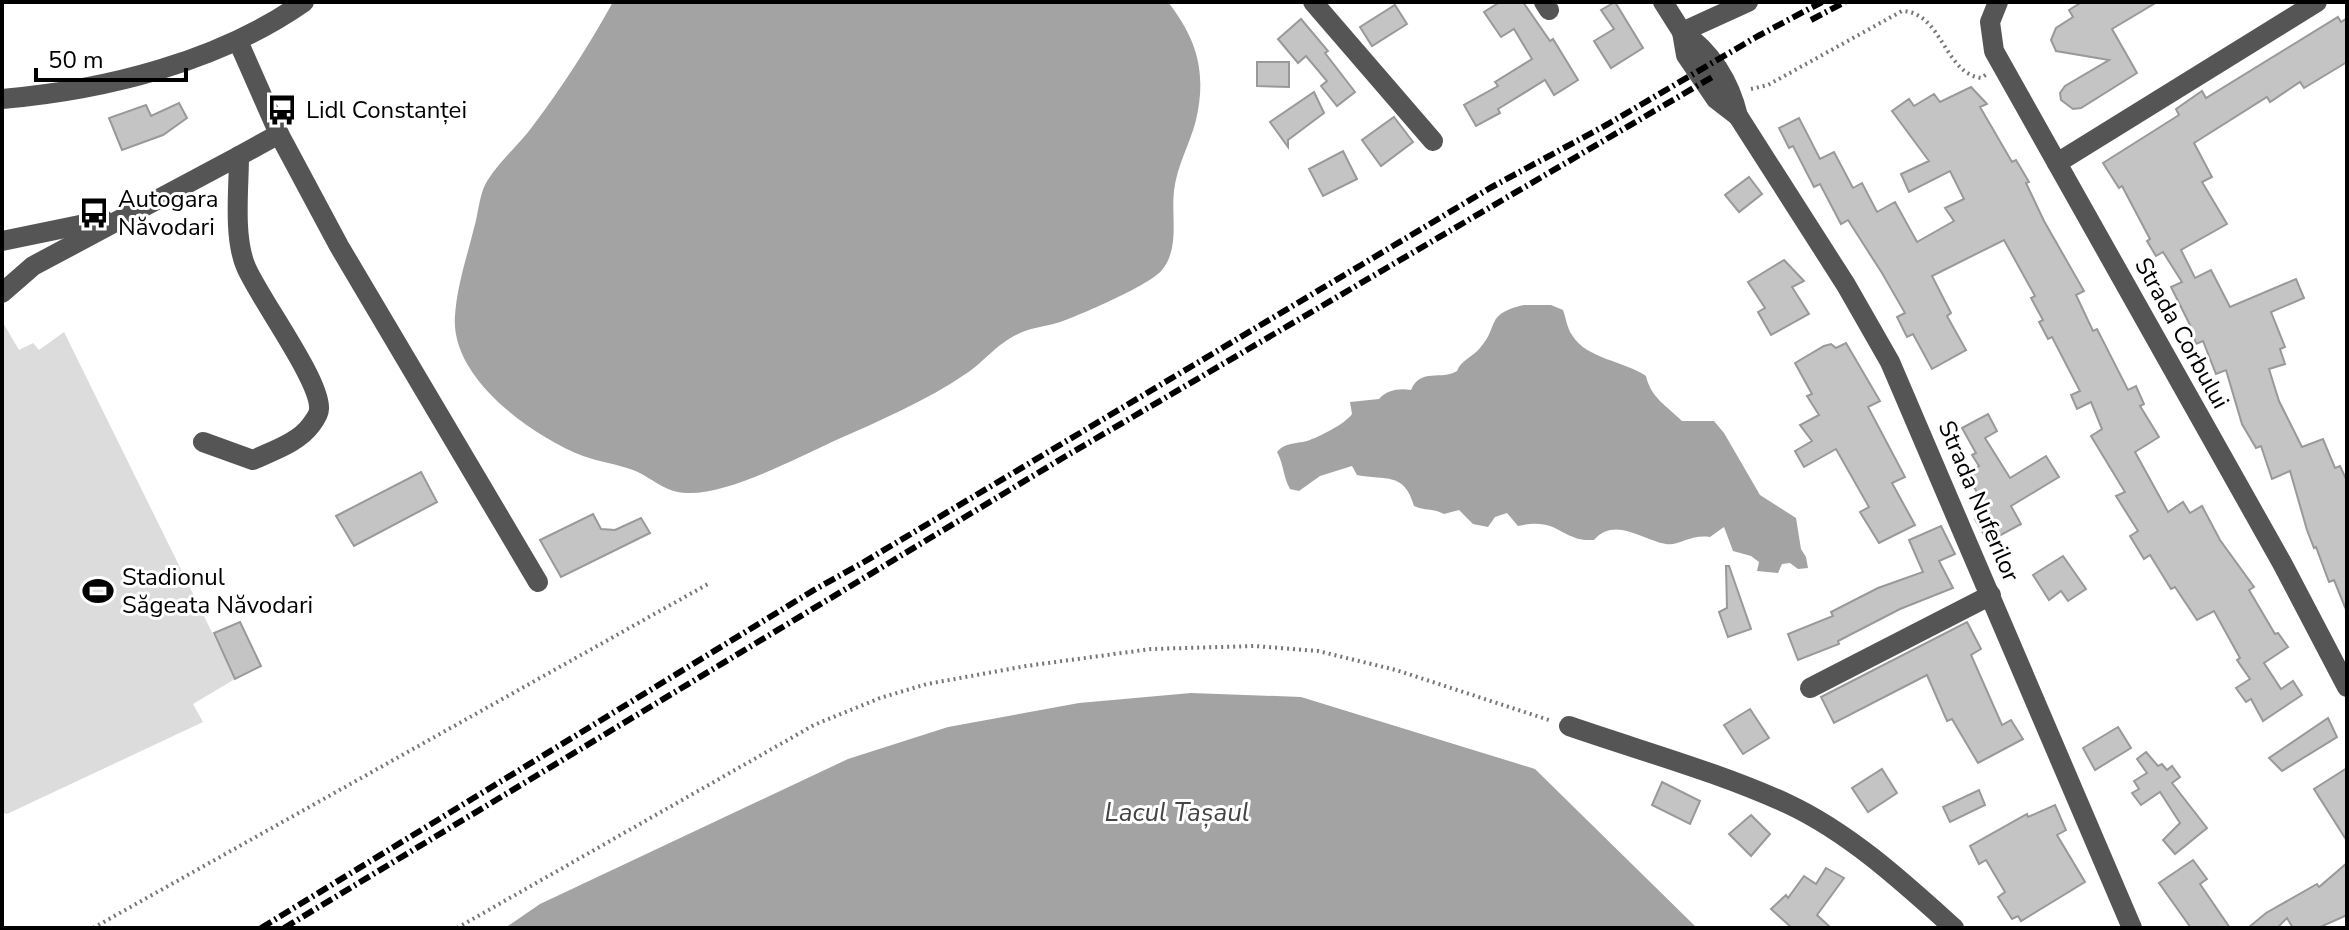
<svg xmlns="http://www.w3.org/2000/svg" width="2349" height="930" font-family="'Nunito Sans',sans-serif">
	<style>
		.green { fill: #dcdcdc }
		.water { fill: #a3a3a3 }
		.building { fill: #c4c4c4; stroke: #999; stroke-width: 2 }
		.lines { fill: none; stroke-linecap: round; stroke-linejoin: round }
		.path { stroke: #777; stroke-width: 4; stroke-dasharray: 2 4; stroke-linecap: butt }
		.minor { stroke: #555; stroke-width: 20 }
		.rail { stroke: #000; stroke-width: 6; stroke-dasharray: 12 4 2 4; stroke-linecap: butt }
		.labels { text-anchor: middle; stroke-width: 6; stroke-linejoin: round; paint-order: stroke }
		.poi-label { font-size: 24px; fill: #000; stroke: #fff; text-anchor: start }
		.street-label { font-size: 24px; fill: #000; stroke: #fff }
		.water-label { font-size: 26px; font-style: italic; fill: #444; stroke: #fff }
	</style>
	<rect width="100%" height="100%" fill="#fff"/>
	<!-- green -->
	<polygon class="green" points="2,321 19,350 33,343 39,350 64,332 235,679 193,704 203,722 7,814 2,812"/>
	<!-- water -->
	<g class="water">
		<path d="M613 2H1168C1197 39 1207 73 1196 120 1190 144 1177 165 1174 191 1171 217 1180 248 1162 270 1150 285 1082 314 1063 321 1049 326 1033 327 1020 333 996 344 986 360 967 373 926 401 879 421 834 441 797 458 727 495 687 493 665 493 653 478 633 470 617 464 600 462 583 456 532 436 450 378 455 316 457 285 467 257 474 228 478 215 479 197 485 185 495 165 519 145 532 127 563 86 588 47 613 2Z"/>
		<path d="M1524 305H1551L1563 310C1566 318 1567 328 1572 335 1586 359 1625 361 1646 376 1651 398 1667 406 1682 421H1714L1724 433 1760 495 1796 518 1801 549 1806 557 1808 568 1798 569 1790 563 1782 564 1778 573 1757 571 1759 562 1751 556 1733 551 1724 527 1710 537C1690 534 1680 546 1666 544 1642 540 1615 516 1594 540 1560 542 1560 516 1518 526L1507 513 1495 517 1488 527 1473 524 1459 510 1444 514C1433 508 1424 511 1414 506 1404 471 1386 481 1357 475L1352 466 1320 476 1299 491 1290 489C1283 477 1284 465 1277 452 1285 442 1296 444 1307 441 1319 437 1345 424 1352 414L1350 402 1379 399C1387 390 1399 388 1411 390 1421 367 1441 381 1457 371 1461 360 1473 357 1480 348 1500 326 1484 314 1524 305Z"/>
		<polygon points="1191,693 1301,697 1535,769 1697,928 505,928 540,904 848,759 948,727 1079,703"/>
	</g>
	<!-- building -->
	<g class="building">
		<polygon points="1500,2 1523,2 1550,41 1553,39 1578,80 1554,95 1545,80 1498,109 1500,113 1476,126 1464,105 1498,86 1495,82 1532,59 1514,29 1501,37 1484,12"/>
		<polygon points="1615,2 1643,48 1611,68 1594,41 1614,29 1601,10"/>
		<polygon points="2082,2 2157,2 2112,29 2137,73 2081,108 2073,109 2061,100 2060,93 2065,86 2109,60 2056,51 2051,40 2056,28 2073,17 2069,10"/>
		<polygon points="1395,5 1407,24 1372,46 1360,27"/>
		<polygon points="2338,17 2341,22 2347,18 2347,62 2304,88 2300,82 2270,102 2267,97 2194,143 2212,177 2202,182 2227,224 2181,250 2195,278 2211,270 2230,307 2296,279 2304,298 2271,312 2285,347 2280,349 2285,364 2269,369 2279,401 2302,447 2323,439 2335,468 2340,466 2347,481 2347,612 2334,580 2329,582 2316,547 2314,548 2307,530 2290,471 2272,479 2261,446 2256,448 2242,424 2226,370 2216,374 2203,341 2196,344 2190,325 2171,287 2182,282 2163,252 2156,256 2147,241 2150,239 2122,186 2119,188 2103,163 2179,115 2176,109 2202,91 2206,98"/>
		<polygon points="1301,19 1328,51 1325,53 1355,92 1337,106 1321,86 1327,81 1306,56 1298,63 1278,39"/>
		<polygon points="1257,62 1289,62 1289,87 1257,86"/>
		<polygon points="1971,87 1987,104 1980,107 2012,162 2016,160 2029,182 2026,183 2044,221 2084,291 2076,295 2093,331 2097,329 2128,390 2136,386 2144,404 2140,406 2159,437 2135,452 2168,512 2183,502 2190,513 2202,506 2220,540 2254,587 2249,590 2275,634 2278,633 2288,647 2264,663 2281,689 2293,681 2302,695 2263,721 2251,699 2246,702 2236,688 2250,679 2237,660 2240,658 2214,611 2197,620 2175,587 2171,589 2150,555 2144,559 2130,536 2138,531 2116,496 2125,492 2091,436 2102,429 2091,402 2077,409 2071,395 2080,391 2052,337 2048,339 2039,322 2043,320 2031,298 2035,296 2004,240 1932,276 1951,313 1947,316 1966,350 1932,369 1913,334 1907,337 1897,317 1905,313 1882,273 1848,220 1841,224 1820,184 1814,187 1793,146 1789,148 1779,128 1799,118 1820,159 1834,152 1853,188 1862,183 1877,212 1895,202 1917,242 1954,221 1945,208 1964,199 1950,171 1909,192 1901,174 1929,161 1892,111 1909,99 1914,106 1934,94 1940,102"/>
		<polygon points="1314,92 1324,113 1288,140 1288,147 1270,122"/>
		<polygon points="179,103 187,118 163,135 122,150 109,118 146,105 151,116"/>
		<polygon points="1394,117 1413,142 1381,166 1362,140"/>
		<polygon points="1343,151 1357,179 1323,196 1309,169"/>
		<polygon points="1749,177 1762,194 1739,212 1725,195"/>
		<polygon points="1784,260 1804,281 1792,287 1809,314 1771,335 1758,312 1765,308 1748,282"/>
		<polygon points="1846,343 1880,401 1868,407 1905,477 1892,483 1915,525 1879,543 1860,512 1869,507 1836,449 1804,467 1795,451 1812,441 1800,425 1819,415 1807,396 1812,394 1795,363 1824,346 1831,344 1836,348"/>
		<polygon points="1988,414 1997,431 1985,438 2010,478 2046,456 2059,477 2011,506 2021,524 1988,542 1975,519 1989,512 1966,474 1979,466 1972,455 1976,453 1962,428"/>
		<polygon points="421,472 437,502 354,546 336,516"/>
		<polygon points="593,514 601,529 615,530 641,518 650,533 561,577 540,540"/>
		<polygon points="1941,526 1955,554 1939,561 1953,588 1900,609 1838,641 1839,644 1798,660 1788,634 1833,616 1831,612 1878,588 1923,572 1909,540"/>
		<polygon points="2063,556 2086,589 2068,601 2061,591 2049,600 2033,575"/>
		<polygon points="1726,566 1729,566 1751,629 1728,637 1719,612 1727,608"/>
		<polygon points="240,622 261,666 235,679 214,633"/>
		<polygon points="1967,622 1981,649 1971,655 2002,725 2011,720 2023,739 1978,763 1952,719 1947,721 1927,675 1834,723 1821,697"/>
		<polygon points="1750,709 1769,738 1743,754 1724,725"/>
		<polygon points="2328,718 2337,737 2282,771 2269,758"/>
		<polygon points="2118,727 2131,748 2095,770 2083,748"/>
		<polygon points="2146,752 2158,766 2162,764 2167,770 2172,766 2180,777 2172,783 2207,828 2175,854 2163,840 2180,823 2160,792 2141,805 2132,793 2139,789 2134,781 2147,773 2137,759"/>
		<polygon points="2347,768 2347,841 2314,789"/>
		<polygon points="1882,769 1897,793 1868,812 1852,788"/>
		<polygon points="1662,782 1700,801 1690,824 1652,805"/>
		<polygon points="1979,790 1985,805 1950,822 1943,807"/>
		<polygon points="2055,805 2066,830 2057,835 2085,882 2021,921 2018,916 2012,919 1998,897 2005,892 1986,860 1979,864 1970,846 2027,814 2028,817"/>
		<polygon points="1751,815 1770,834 1751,856 1729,834"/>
		<polygon points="2193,860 2207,879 2200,884 2230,928 2191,928 2159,883"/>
		<polygon points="2347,863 2347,915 2318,928 2293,928 2287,918 2277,928 2248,928 2266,913 2317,884 2319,887"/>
		<polygon points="1826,868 1844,878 1817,915 1831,928 1792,928 1771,909 1786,895 1788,898 1804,876 1816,884"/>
	</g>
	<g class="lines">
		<!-- path -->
		<g class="path">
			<path d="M1751 89 1768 85 1902 11C1942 12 1944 73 1981 78L1987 74"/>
			<polyline points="93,928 708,584"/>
			<polyline points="457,928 814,725 880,698 927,684 1026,666 1151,649 1255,646 1318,651 1396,670 1552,721"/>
		</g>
		<!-- minor -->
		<g class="minor">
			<polyline points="1313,2 1433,141"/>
			<polyline points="1544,2 1549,10"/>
			<polyline points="1663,2 1682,32 1686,55 1716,99 1738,116"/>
			<polyline points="1998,2 1990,22 1994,51 2282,563 2347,687"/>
			<path d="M1682 32C1711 51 1730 82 1738 116L1846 285 1890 362 2132 928"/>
			<polyline points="1682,32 1748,2"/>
			<polyline points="238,41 279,134 339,246 538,582"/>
			<path d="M2 99C105 90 218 62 304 2"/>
			<polyline points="2057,163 2317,2"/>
			<polyline points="2,241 104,220"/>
			<polyline points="2,293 33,266 239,156"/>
			<path d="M203 442 253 460C272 451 298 443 311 425 314 421 319 414 319 409 321 381 259 298 246 267 233 237 239 188 239 156L279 134"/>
			<polyline points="1810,688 1991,595"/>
			<path d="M1569 726C1641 751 1718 772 1788 804 1850 833 1904 883 1954 928"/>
		</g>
		<!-- rail -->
		<g class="rail">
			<polyline points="1811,20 1845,2"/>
			<polyline points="261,928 814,590 864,562 1490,188 1608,124 1758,36 1822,2"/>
			<polyline points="284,928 1066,456 1714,76"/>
		</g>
	</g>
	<!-- icons -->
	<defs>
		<g id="bus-bare" transform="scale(2.4)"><path d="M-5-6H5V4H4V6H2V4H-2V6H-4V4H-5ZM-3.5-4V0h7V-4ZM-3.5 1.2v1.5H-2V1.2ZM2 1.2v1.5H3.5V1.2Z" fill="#000" stroke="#fff" stroke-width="2.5" paint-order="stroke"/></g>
		<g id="stadium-bare" transform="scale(2.4)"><path d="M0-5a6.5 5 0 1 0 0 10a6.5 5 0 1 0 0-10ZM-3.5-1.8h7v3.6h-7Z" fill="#000" stroke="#fff" stroke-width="2.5" paint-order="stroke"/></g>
	</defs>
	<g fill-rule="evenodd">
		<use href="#bus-bare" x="282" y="110"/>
		<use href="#bus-bare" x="94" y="213"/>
		<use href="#stadium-bare" x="98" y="591"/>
	</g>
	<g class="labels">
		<!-- poi labels -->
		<g class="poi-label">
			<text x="306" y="118">Lidl Constanței</text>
			<text x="118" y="207">Autogara<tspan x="118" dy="28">Năvodari</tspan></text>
			<text x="122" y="585">Stadionul<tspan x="122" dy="28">Săgeata Năvodari</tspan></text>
		</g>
		<!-- street labels -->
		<g class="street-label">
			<text transform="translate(2182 333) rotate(61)" y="8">Strada Corbului</text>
			<text transform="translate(1979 501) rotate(67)" y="8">Strada Nuferilor</text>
		</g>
		<!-- water labels -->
		<g class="water-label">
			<text x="1177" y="821">Lacul Tașaul</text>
		</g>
	</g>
	<!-- border -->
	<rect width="2349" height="930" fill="none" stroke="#000000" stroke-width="8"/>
	<!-- scale -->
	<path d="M36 68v12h150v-12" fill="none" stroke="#000000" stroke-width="4"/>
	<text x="48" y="68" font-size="24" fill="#000000" stroke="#ffffff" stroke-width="6" paint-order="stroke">50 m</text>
</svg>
